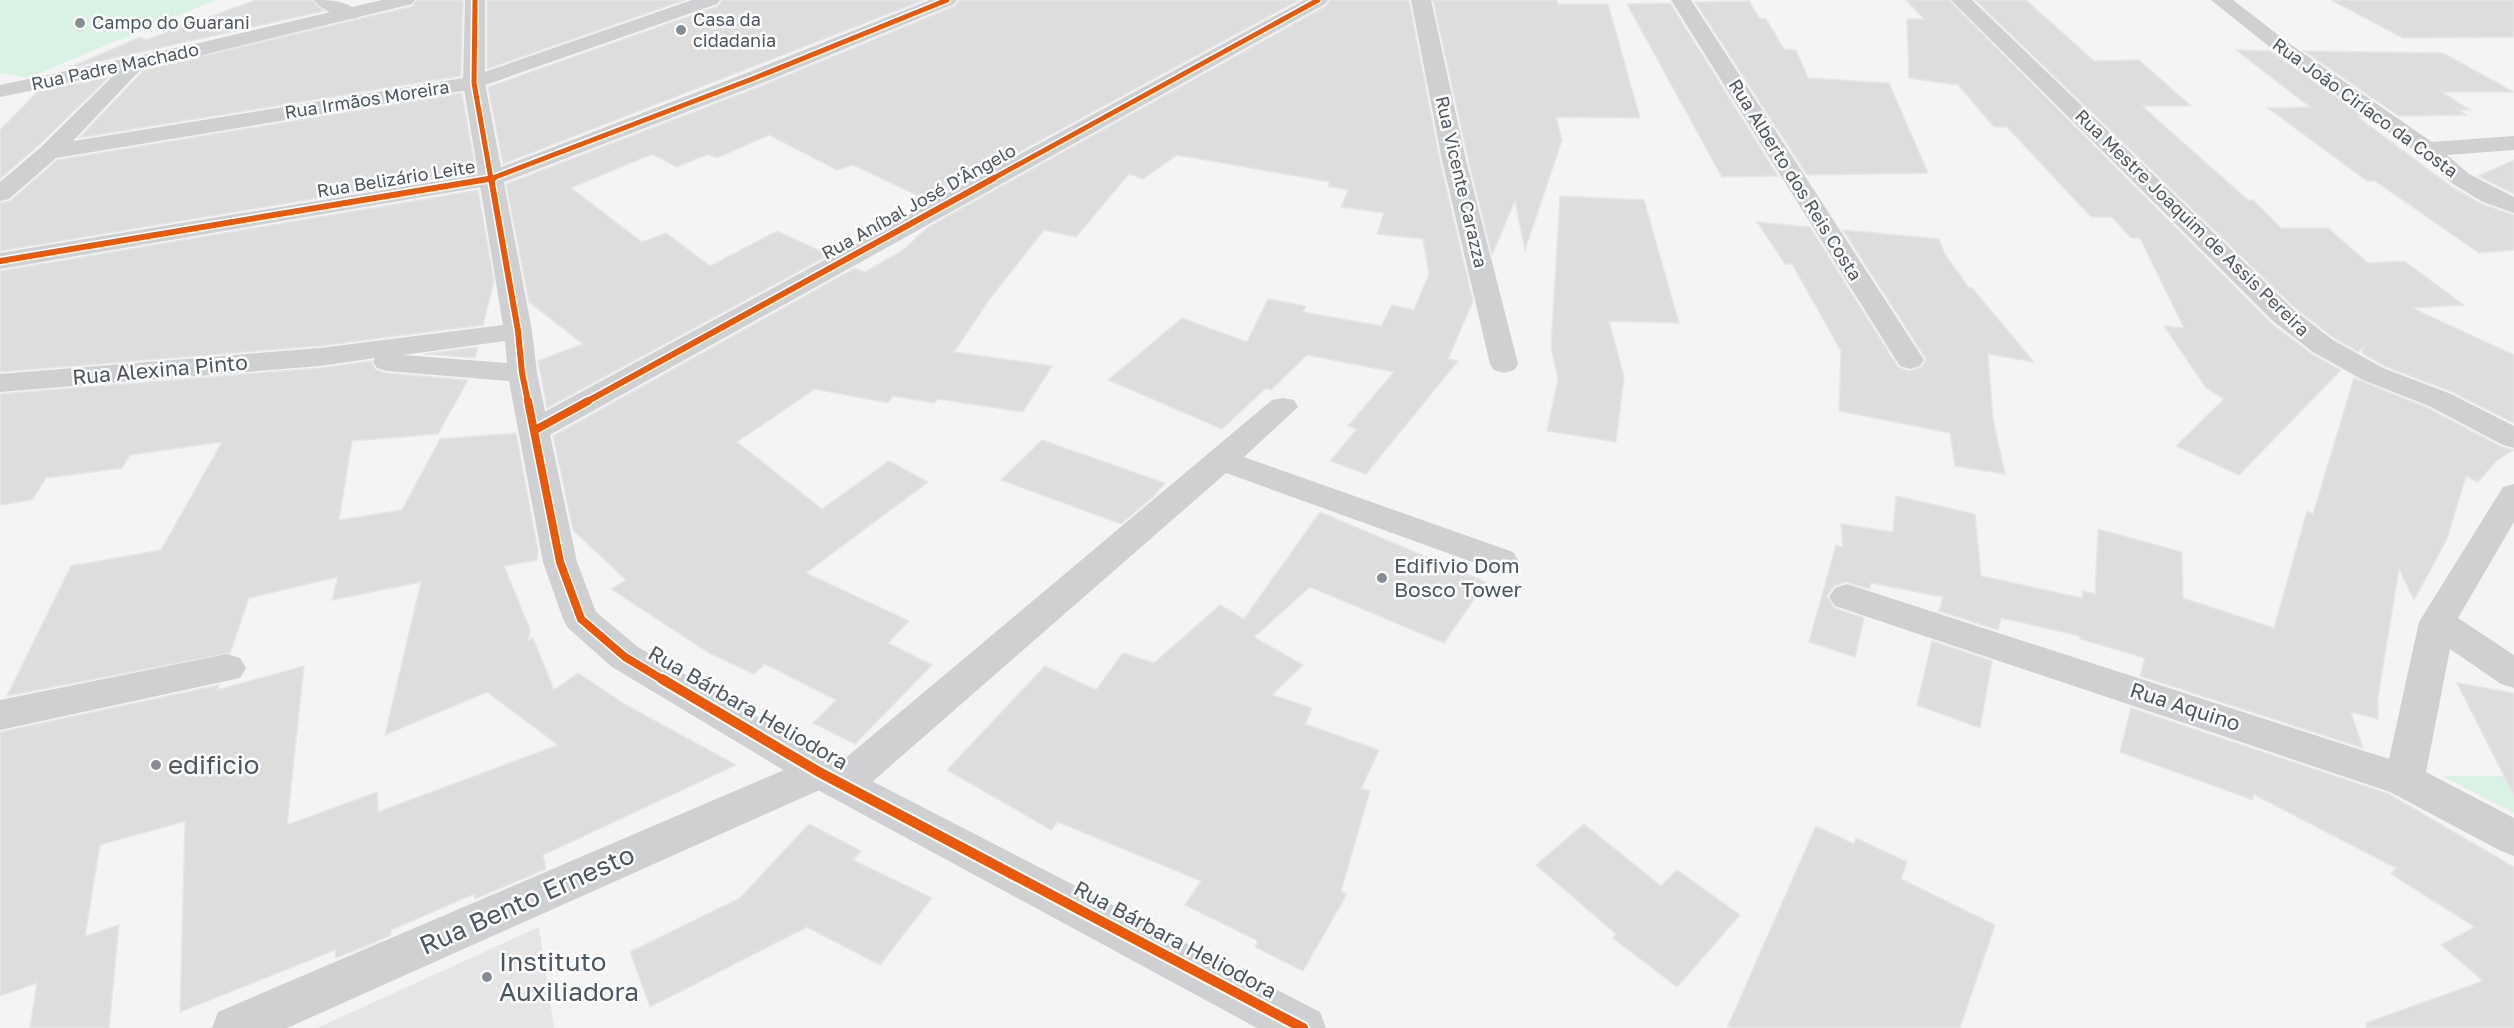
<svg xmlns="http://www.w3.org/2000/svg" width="2514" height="1028" font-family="'Golos Text',sans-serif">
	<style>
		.education { fill: #e6e5e6 }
		.green { fill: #d9f2e3 }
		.building { fill: #ddddde; stroke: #e5e6e7; stroke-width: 1.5 }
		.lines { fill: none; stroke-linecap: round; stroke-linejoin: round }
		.minor { fill: #ced0d2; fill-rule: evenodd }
		.tertiary { fill: #ced0d2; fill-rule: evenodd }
		.cycleway-far3-casing { stroke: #fff; stroke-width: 8 }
		.cycleway-far2-casing { stroke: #fff; stroke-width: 9 }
		.cycleway-far1-casing { stroke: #fff; stroke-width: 11 }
		.cycleway-casing { stroke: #fff; stroke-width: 14 }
		.cycleway-far3 { stroke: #e8590c; stroke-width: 5 }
		.cycleway-far2 { stroke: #e8590c; stroke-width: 6 }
		.cycleway-far1 { stroke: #e8590c; stroke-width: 8 }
		.cycleway { stroke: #e8590c; stroke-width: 10 }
		.poi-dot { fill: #868d94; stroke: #fff; stroke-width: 2 }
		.labels { text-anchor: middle; stroke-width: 5; stroke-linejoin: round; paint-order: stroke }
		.far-poi-label { font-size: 18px; fill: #4a5661; stroke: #fff; text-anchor: start }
		.far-street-label { font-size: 18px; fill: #4a5661; stroke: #fff }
		.street-label { font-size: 21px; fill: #4a5661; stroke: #fff }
		.poi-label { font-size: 21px; fill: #4a5661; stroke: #fff; text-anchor: start }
		.near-poi-label { font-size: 26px; fill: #4a5661; stroke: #fff; text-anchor: start }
		.near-street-label { font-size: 26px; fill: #4a5661; stroke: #fff }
	</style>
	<rect width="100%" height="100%" fill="#f4f4f4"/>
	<!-- education -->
	<polygon class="education" points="539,927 554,1028 317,1028"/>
	<!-- green -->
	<g class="green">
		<polygon points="0,0 216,0 27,78 0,73"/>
		<polygon points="2442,776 2514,776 2514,813"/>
	</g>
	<!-- building -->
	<g class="building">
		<polygon points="256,0 312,0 324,11 66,69 140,37 146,40"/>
		<polygon points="417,0 463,0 461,76 79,138 144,70 413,6"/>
		<polygon points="487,0 685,0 487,69"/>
		<polygon points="722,0 924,0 503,164 488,87 718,6"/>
		<polygon points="959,0 1299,0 929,201 853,165 837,170 769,135 717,158 708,154 677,167 652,154 571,188 642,242 666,233 710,266 777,231 829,255 547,408 538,361 583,344 529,302 506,184 761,86 955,6"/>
		<polygon points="1330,0 1409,0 1440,161 1473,301 1448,359 1458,361 1366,474 1330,461 1357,429 1348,426 1394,372 1307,355 1271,390 1266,388 1222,429 1108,380 1182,318 1247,342 1268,299 1306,306 1303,312 1381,326 1392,305 1414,310 1429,274 1423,239 1377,234 1384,213 1341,207 1348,190 1328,186 1330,182 1177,155 1143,179 1129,174 1076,237 1044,230 989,300 954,352 1052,366 1023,412 938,399 934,403 893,396 888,403 815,389 737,442 822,509 889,461 928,482 806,573 909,621 888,643 932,665 855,744 813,723 836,700 765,664 754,674 709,653 611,589 626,580 573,530 553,436 855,268 865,272 903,250 928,227 1326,6"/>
		<polygon points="1433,0 1557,0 1558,4 1608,4 1640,118 1556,117 1562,140 1525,250 1515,201 1492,255 1468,159"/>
		<polygon points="1906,0 1949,0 2272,324 2312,354 2341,370 2239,475 2176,446 2224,399 2206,388 2164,326 2184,328 2140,238 2131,238 2112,217 2091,217 2007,127 1994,127 1958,85 1909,78 1907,19 1924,19"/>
		<polygon points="1975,0 2026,0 2094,61 2139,60 2191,106 2142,106 2248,200 2253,200 2281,228 2328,228 2368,263 2404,261 2464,305 2412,308 2514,355 2514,423 2452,392 2384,366 2362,353 2364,346 2358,352 2334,338 2295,308"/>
		<polygon points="2331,0 2514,0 2514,37 2403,38"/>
		<polygon points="1749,1 1759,18 1766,19 1784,49 1796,50 1808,78 1889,83 1928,173 1807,175 1695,2"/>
		<polygon points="1670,3 1778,176 1722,177 1627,4"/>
		<polygon points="2236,50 2271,51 2364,117 2358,117 2452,187 2482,204 2514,215 2514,250 2479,253 2375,181 2367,181 2268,108 2310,107"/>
		<polygon points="2304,51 2443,53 2514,92 2442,92 2470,110 2459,110 2466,115 2399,116"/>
		<polygon points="109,77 39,145 0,179 0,130 38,91"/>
		<polygon points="462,93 476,172 0,251 0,203 10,201 57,160"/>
		<polygon points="2514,160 2514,194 2478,176"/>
		<polygon points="478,190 494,281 483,325 320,346 0,372 0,271"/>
		<polygon points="1560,196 1644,200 1679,323 1609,321 1624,377 1616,442 1547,431 1558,379 1551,347"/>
		<polygon points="1757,222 1810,227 1898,367 1909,371 1922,367 1926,359 1843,230 1939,239 1944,253 1969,288 1972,288 2034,362 1988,354 1993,419 2005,474 1955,466 1950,433 1839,411 1841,351 1792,264 1785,264"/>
		<polygon points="478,347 475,358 424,354"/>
		<polygon points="371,361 375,369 386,373 468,380 438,434 352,441 339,520 402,510 440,439 516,433 538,550 537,560 504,566 530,629 528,641 533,638 554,690 578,673 626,705 736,765 543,855 546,869 475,899 474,894 391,930 391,935 371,944 336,958 335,950 180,1012 185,821 100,845 85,936 119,925 109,1028 30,1028 37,983 0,996 0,732 219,685 217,690 304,666 287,825 377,792 378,812 558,745 487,692 385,735 421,582 332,600 338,577 249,598 230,653 7,696 71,566 161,550 222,442 130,455 122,468 46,478 32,500 0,505 0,394 320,368"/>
		<polygon points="2354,378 2428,408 2502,447 2514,450 2497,460 2478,482 2466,476 2447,539 2414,600 2399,569 2378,697 2378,719 2351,712 2363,748 2140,676 2145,658 2080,639 2080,636 2001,618 1998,630 1939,611 1943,597 1871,583 1870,589 1846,582 1834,586 1827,596 1834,608 1864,618 1855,657 1809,642 1836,545 1843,547 1841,524 1893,532 1896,496 1975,514 1981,576 2082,598 2083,591 2095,594 2098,529 2182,552 2183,598 2274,628 2307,511 2313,514"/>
		<polygon points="1042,440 1165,483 1153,497 1121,524 1001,480"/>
		<polygon points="1320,512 1486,582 1444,643 1310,587 1254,637 1303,665 1272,695 1312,708 1305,724 1379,750 1361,789 1370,791 1341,891 1347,894 1303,971 1255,947 1258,941 1185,905 1201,881 1058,822 1051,830 947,770 1045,666 1096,690 1123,653 1154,663 1220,605 1244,619"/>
		<polygon points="1932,641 1992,661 1980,728 1917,705"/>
		<polygon points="2457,683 2514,693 2514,796"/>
		<polygon points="2131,708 2389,794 2514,867 2514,1028 2367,1028 2366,1023 2483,981 2441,945 2475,927 2391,874 2396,868 2253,794 2253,800 2120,752"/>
		<polygon points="809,824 861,851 853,860 932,898 880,965 807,927 650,1007 630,952 740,898"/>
		<polygon points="1584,824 1661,886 1677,870 1740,915 1677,987 1613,938 1616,934 1536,865"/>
		<polygon points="1816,826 1854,844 1856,838 1907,862 1901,879 1995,925 1960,1028 1727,1028"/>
	</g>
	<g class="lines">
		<!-- minor -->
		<g class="minor">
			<path d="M314 0C330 0 349 0 360 14L357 18C344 21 322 11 314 0Z"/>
			<polygon points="692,0 720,0 717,4 474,89 56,158 9,199 0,201 0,182 41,147 128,61 135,59 142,61 145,65 73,141 470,77"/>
			<polygon points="930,0 957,0 954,4 760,84 499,184 0,269 0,253 486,173 744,74"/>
			<polygon points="1304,0 1328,0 1325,4 546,437 535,440 524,437 520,430 524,423"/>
			<polygon points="1411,0 1431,0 1466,160 1518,364 1514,370 1504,373 1494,370 1490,364 1442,160"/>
			<polygon points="1671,0 1691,0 1924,360 1920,366 1910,369 1900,366 1896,360"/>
			<polygon points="1951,0 1972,0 2294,310 2333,340 2383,368 2451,394 2514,426 2514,448 2503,445 2429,406 2363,380 2313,352 2274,322"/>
			<polygon points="2211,0 2233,0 2290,44 2432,142 2514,136 2514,150 2447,155 2469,174 2514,197 2514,213 2483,202 2453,184 2419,154 2276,52"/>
			<polygon points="1283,398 1294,400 1298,407 1244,457 1513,552 1518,560 1513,568 1501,572 1489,568 1226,473 856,796 842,800 828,796 824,788 287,1028 212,1028 218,1012 805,761 819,756 833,761 836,766 1272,400"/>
			<polygon points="2514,484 2514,522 2458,618 2514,655 2514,688 2501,684 2450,649 2426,772 2514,818 2514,856 2499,850 2390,792 1835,606 1829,597 1835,588 1847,584 2389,759 2419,622 2503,487"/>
			<polygon points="227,654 240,658 246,668 240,678 0,730 0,700"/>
		</g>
		<!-- tertiary -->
		<g class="tertiary">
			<polygon points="382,0 415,0 412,4 203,55 0,97 0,85 203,42"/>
			<path d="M465 0H485V83L532 331 537 373 577 562 596 612 638 647 833 761 1320 1012 1326 1028H1257L805 783 612 667 568 628 563 619 543 562 509 381 387 371 377 368 373 362 375 358 320 366 0 392V374L320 348 503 325 463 83ZM505 341 507 363 403 355Z"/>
		</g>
		<!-- cycleway-far3 casing -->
		<g class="cycleway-far3-casing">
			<g id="cycleway-far3">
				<polyline points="475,0 474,83 491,179"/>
				<polyline points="490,179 752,79 947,0"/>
				<polyline points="992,179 1318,0"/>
			</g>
		</g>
		<!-- cycleway-far2 casing -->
		<g class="cycleway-far2-casing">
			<g id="cycleway-far2">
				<polyline points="491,178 518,331 522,373 528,402"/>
				<polyline points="0,261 494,178"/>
				<polyline points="586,402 994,178"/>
			</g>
		</g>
		<!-- cycleway-far1 casing -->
		<g class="cycleway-far1-casing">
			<g id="cycleway-far1">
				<polyline points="528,401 560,562 581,619 625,657 665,681"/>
				<polyline points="535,430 588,401"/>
			</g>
		</g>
		<!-- cycleway casing -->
		<g class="cycleway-casing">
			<polyline id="cycleway" points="662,679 819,772 1303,1028"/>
		</g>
		<!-- cycleway-far3 -->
		<use href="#cycleway-far3" class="cycleway-far3"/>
		<!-- cycleway-far2 -->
		<use href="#cycleway-far2" class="cycleway-far2"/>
		<!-- cycleway-far1 -->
		<use href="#cycleway-far1" class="cycleway-far1"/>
		<!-- cycleway -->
		<use href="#cycleway" class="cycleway"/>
	</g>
	<!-- markers -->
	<g class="poi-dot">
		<circle cx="80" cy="23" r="6"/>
		<circle cx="681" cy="30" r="6"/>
		<circle cx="1382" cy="578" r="6"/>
		<circle cx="156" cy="765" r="6"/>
		<circle cx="487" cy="977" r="6"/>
	</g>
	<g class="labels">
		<!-- far-poi labels -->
		<g class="far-poi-label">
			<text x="693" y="26">Casa da<tspan x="693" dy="21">cidadania</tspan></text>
			<text x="92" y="29">Campo do Guarani</text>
		</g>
		<!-- far-street labels -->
		<g class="far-street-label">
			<text transform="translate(115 67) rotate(-12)" y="6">Rua Padre Machado</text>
			<text transform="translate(367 100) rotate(-9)" y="6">Rua Irmãos Moreira</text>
			<text transform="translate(2365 108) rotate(36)" y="6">Rua João Ciríaco da Costa</text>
			<text transform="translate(396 179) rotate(-9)" y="6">Rua Belizário Leite</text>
			<text transform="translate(1795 180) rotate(58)" y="6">Rua Alberto dos Reis Costa</text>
			<text transform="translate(1461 182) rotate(77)" y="6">Rua Vicente Carazza</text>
			<text transform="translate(919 202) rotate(-29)" y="6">Rua Aníbal José D'Ângelo</text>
			<text transform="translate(2192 223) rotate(44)" y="6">Rua Mestre Joaquim de Assis Pereira</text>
		</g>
		<!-- street labels -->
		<g class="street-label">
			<text transform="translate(160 370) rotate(-5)" y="7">Rua Alexina Pinto</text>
			<text transform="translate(2185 707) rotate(18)" y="7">Rua Aquino</text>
			<text transform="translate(748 708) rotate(30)" y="7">Rua Bárbara Heliodora</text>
			<text transform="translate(1175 940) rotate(28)" y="7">Rua Bárbara Heliodora</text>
		</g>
		<!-- poi labels -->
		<g class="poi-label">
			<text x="1394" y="573">Edifivio Dom<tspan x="1394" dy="24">Bosco Tower</tspan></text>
		</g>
		<!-- near-poi labels -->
		<g class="near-poi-label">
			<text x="168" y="774">edificio</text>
			<text x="499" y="971">Instituto<tspan x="499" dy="30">Auxiliadora</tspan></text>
		</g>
		<!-- near-street labels -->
		<g class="near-street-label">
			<text transform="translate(527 900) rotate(-24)" y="9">Rua Bento Ernesto</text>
		</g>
	</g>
</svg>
